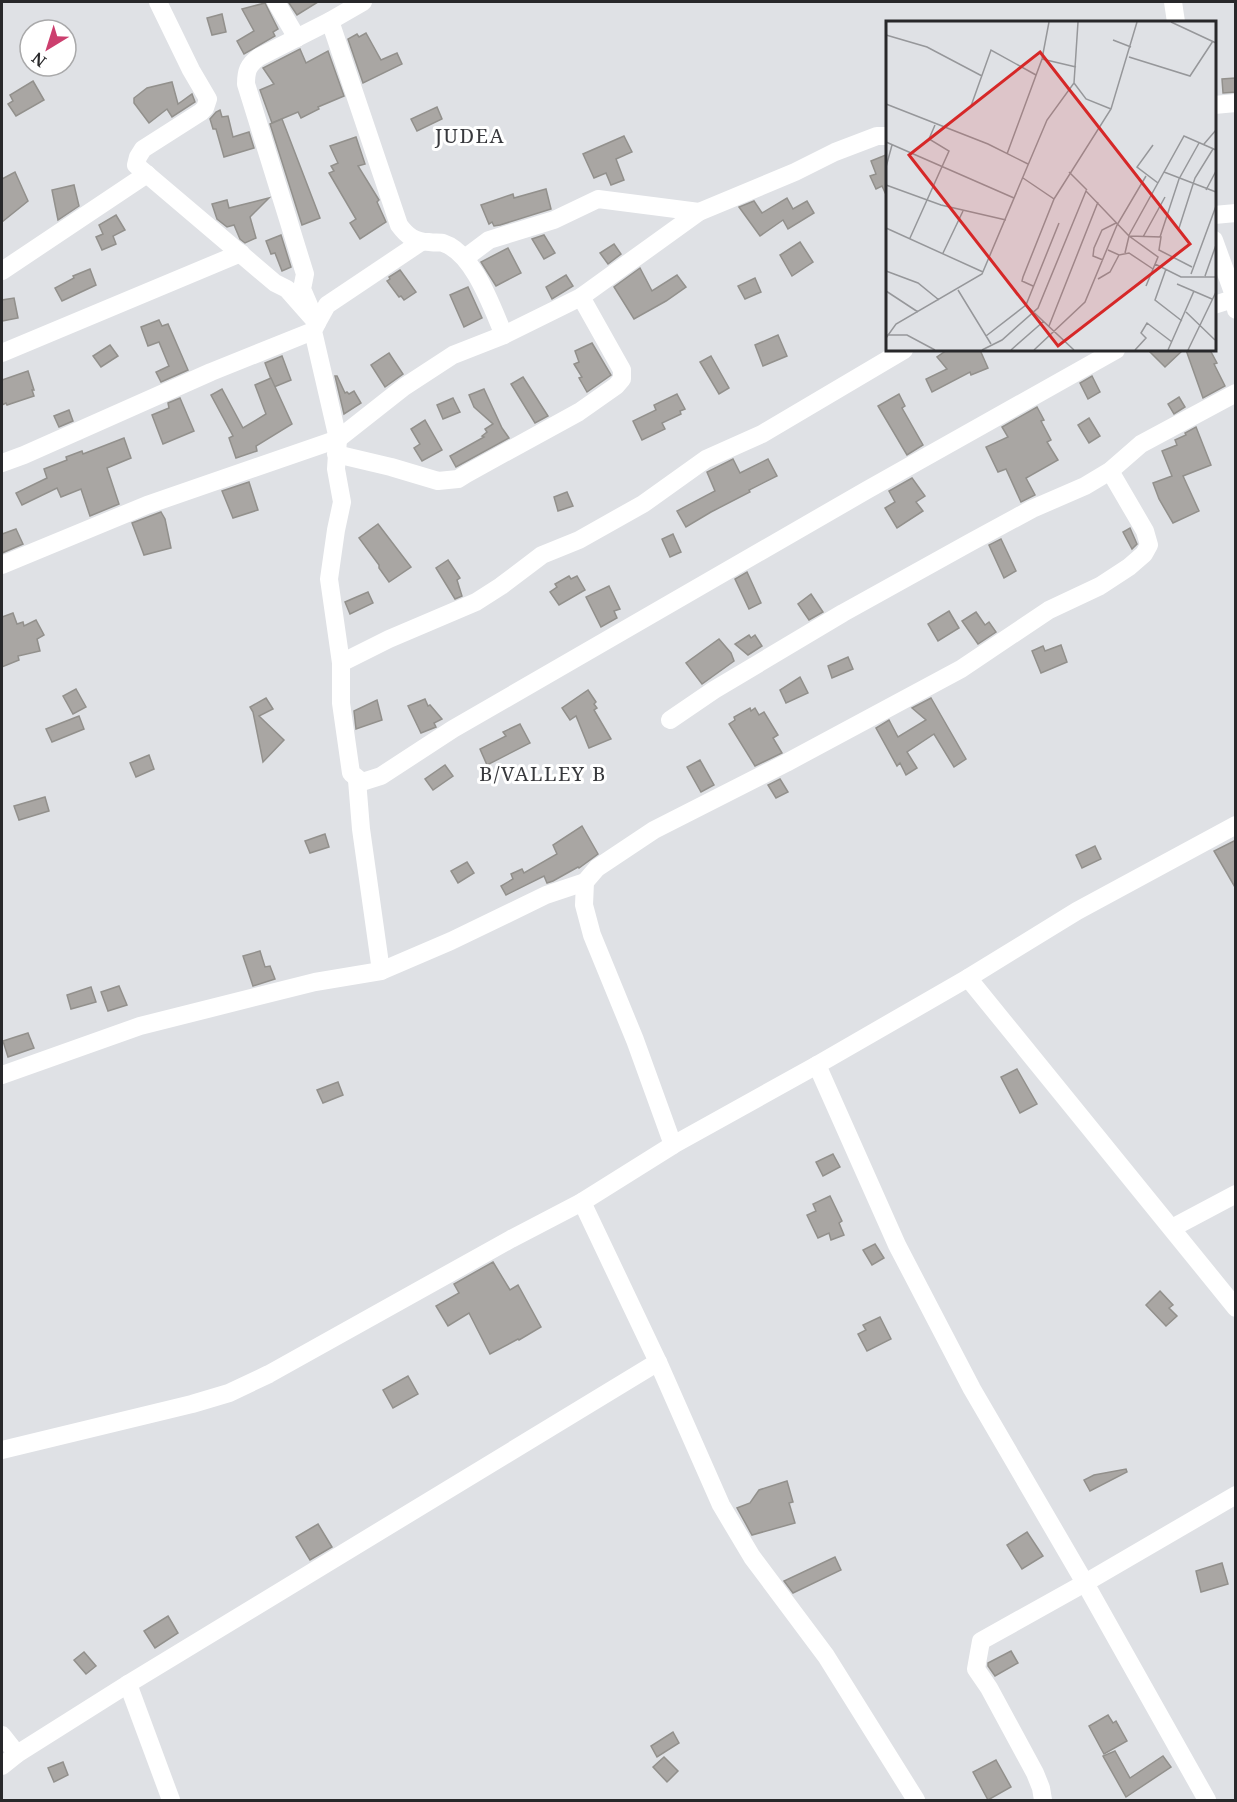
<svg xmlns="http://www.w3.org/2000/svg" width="1237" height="1802" font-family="'Noto Serif',serif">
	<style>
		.building { fill: #a9a6a3; stroke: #92908c; stroke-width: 1.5 }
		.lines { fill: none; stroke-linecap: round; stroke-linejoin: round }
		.street { stroke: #fff; stroke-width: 18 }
		.labels { text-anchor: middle; stroke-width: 6; stroke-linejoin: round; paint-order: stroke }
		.quarter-label { font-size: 20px; letter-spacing: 1.5px; fill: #38393d; stroke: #fff }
		.inset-road { fill: none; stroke: #96979a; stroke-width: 1.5 }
		.view { fill: #d62828; fill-opacity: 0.15; stroke: #d62828; stroke-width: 3 }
		.inset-edge { fill: none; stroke: #28282a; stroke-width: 3 }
	</style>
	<rect width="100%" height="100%" fill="#dfe1e5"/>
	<!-- building -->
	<g class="building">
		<polygon points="291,2 318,2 297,15 289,3"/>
		<polygon points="265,3 278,29 273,32 275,36 244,54 237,41 254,31 242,9"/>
		<polygon points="222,14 226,32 212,35 207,18"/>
		<polygon points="366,33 381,60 397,53 402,64 363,83 348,39 357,34 359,37"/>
		<polygon points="300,49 306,63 328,51 344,96 318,107 319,109 301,118 298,112 272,123 260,90 274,84 263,68"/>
		<polygon points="1235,78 1236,92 1223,93 1222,79"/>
		<polygon points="33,81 44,100 16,116 8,104 13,101 10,95"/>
		<polygon points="172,82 178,104 192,94 195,102 172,117 167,109 149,123 134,103 134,98 147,88"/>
		<polygon points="437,107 442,119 417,131 411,119"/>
		<polygon points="220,110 222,117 228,116 233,137 249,132 254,148 224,157 216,129 213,129 210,119 216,112"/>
		<polygon points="282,119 320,218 302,225 270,124"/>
		<polygon points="624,136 632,152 616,159 624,180 611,185 606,173 594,178 583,154"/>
		<polygon points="356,137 365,164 358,166 379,200 377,202 386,222 360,239 350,223 356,219 329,173 334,171 331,166 338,163 330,146"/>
		<polygon points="888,154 888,199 882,186 876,189 870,176 876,174 871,161"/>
		<polygon points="15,172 28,201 2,222 2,179"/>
		<polygon points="74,185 79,206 58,220 52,190"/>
		<polygon points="546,189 551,209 500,225 494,226 492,222 489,224 481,205 513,194 514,198"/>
		<polygon points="269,198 250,217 256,238 245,243 240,239 234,225 227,227 217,219 212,204 227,200 229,208"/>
		<polygon points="787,198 793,209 807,201 814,213 788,229 783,220 760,236 739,207 754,201 762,213"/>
		<polygon points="116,215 125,230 113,236 116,244 102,250 96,237 103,234 99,225"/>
		<polygon points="281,235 291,267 282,271 275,253 271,254 266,241"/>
		<polygon points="544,235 555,253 544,259 532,239"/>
		<polygon points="800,242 813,262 792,276 780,255"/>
		<polygon points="614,244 621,254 608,264 600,253"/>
		<polygon points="508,248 521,273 496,286 481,262"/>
		<polygon points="640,268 652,291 677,275 686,287 666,301 634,319 614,287"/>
		<polygon points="90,269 96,285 62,301 55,288 74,278 73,276"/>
		<polygon points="400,270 416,292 404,300 401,296 399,297 387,281 390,279 389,277"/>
		<polygon points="566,275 573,286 552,299 546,287"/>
		<polygon points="755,278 761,292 745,299 738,286"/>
		<polygon points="468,287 482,318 464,327 450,295"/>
		<polygon points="14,298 18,318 2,321 2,300"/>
		<polygon points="159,320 162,326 168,324 188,370 161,382 156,372 169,366 159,342 148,346 141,327"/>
		<polygon points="778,335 787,356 763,366 755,345"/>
		<polygon points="592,343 611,375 587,392 579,378 582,377 574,364 579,362 575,351"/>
		<polygon points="110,345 118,356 101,367 93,356"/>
		<polygon points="947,350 980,350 988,368 971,375 970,372 932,392 926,379 947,369 937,357"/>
		<polygon points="1148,350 1183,350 1165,367"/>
		<polygon points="1186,350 1210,350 1217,363 1214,364 1225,386 1203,398"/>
		<polygon points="389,353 403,374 385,387 371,365"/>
		<polygon points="282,356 291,380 274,387 265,363"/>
		<polygon points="711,356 729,388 719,394 700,362"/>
		<polygon points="28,371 34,390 32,390 34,396 7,405 6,403 2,405 2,380"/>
		<polygon points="335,376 337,376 345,393 347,392 349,394 354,391 361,403 344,414"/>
		<polygon points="1092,376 1100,392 1088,399 1080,383"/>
		<polygon points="523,377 548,416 535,423 511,384"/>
		<polygon points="271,378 292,424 256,446 257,451 236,458 229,438 233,436 211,395 222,389 243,428 266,414 255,385"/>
		<polygon points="484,389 502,428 509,438 456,467 450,456 484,437 482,436 487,432 485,429 493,424 474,407 469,395"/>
		<polygon points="677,394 685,409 680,411 681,414 662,423 665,429 642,440 633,421 656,410 654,405"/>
		<polygon points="899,394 905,406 902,408 923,445 907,455 878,406"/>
		<polygon points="1179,397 1185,407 1174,414 1168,404"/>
		<polygon points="180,398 194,431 163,444 152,415 169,408 168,403"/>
		<polygon points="453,398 460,412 443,419 437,405"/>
		<polygon points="1037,407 1044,420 1041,421 1051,440 1047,442 1058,460 1026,478 1035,495 1021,502 1006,469 998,472 986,447 1008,437 1002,427"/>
		<polygon points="69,410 73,421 59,427 54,416"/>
		<polygon points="1089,418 1100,436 1089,443 1078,425"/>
		<polygon points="425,420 442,450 422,461 414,448 420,444 411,429"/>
		<polygon points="1196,427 1211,465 1183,476 1199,511 1173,523 1159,499 1153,483 1172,476 1162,451 1177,445 1175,440 1186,435 1185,433"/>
		<polygon points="124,438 131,458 107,468 119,504 90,516 81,489 61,497 57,488 22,505 16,493 47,478 44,469 67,460 66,457 82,451 83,454"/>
		<polygon points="733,459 740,473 768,459 777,476 749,490 750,492 711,512 686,527 677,511 715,491 707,472"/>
		<polygon points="912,478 925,496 916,502 923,511 897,528 885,508 895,502 889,491"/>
		<polygon points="249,482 258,510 233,518 222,491"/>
		<polygon points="567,492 573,506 558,511 554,497"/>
		<polygon points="161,512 165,519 171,548 144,555 132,523"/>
		<polygon points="378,524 411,567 389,582 379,568 379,565 359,538"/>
		<polygon points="1130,528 1137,544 1132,549 1123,532"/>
		<polygon points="16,529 23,544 2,553 2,534"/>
		<polygon points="673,534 681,552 670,557 662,539"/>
		<polygon points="1001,539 1016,571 1004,578 989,545"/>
		<polygon points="448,560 460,578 457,580 462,596 455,599 436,568"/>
		<polygon points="747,572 761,603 749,609 735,579"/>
		<polygon points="569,576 571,579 577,576 585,590 559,605 550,592 557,587 555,584"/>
		<polygon points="609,586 620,609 614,611 617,618 601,627 586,597"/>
		<polygon points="368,592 373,603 350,614 345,602"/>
		<polygon points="811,594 823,612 809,620 798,604"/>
		<polygon points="949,611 959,628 938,641 928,624"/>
		<polygon points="976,612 985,625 989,622 996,632 978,644 962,621"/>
		<polygon points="13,613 17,624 23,622 24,626 36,620 44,635 37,639 40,651 18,656 19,660 2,667 2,617"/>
		<polygon points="749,635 751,638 755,635 762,646 748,655 735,644"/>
		<polygon points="719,639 731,653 734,661 702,684 686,663"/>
		<polygon points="1061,645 1067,662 1041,673 1032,651 1043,646 1045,651"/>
		<polygon points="848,657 853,669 832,678 828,666"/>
		<polygon points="800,677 808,693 786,703 780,690"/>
		<polygon points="76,689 86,707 73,714 63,696"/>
		<polygon points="588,690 596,702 594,704 597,708 594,710 611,739 589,748 576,716 570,720 562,708"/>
		<polygon points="266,698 273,709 259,716 284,740 263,762 253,712 250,707"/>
		<polygon points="931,698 966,759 954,767 934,734 907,752 917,768 906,775 900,763 897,766 876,728 889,720 898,737 926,720 912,708"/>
		<polygon points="425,699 428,706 430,705 442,719 434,723 436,727 421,733 408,706"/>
		<polygon points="377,700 382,720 356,729 354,711"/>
		<polygon points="750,708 751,711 755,708 759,715 764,712 778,735 773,738 782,753 755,766 729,724 735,720 734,717"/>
		<polygon points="79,716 84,729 52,742 46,729"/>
		<polygon points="520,724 530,743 487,765 480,749 506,736 503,732"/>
		<polygon points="149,755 154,769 136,777 130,763"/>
		<polygon points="700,760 714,785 701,792 687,767"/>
		<polygon points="445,765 453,776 433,790 425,779"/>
		<polygon points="780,779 788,792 776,798 768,785"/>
		<polygon points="45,797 49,811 19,820 14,806"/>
		<polygon points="582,826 598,854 579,868 578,867 553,881 547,883 544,876 506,895 501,886 513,879 511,874 522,869 524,873 557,854 553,845"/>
		<polygon points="325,834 329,847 310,853 305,841"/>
		<polygon points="1236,840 1236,889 1214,851"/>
		<polygon points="1095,846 1101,859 1082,868 1076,855"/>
		<polygon points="467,862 474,873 458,883 451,871"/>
		<polygon points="260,951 265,967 270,966 275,979 253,986 243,956"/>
		<polygon points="119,986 127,1005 108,1011 101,992"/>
		<polygon points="91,987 96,1002 71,1009 67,995"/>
		<polygon points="28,1033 34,1048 8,1057 3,1041"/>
		<polygon points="1017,1069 1037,1104 1020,1113 1001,1077"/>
		<polygon points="338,1082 343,1095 323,1103 317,1090"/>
		<polygon points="833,1154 840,1167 823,1176 816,1162"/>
		<polygon points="830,1196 842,1221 839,1223 844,1235 831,1240 829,1233 818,1238 807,1215 816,1211 813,1204"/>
		<polygon points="875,1244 884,1258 872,1265 863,1250"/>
		<polygon points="493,1262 510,1290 518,1285 541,1327 519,1340 518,1339 490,1354 469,1313 448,1326 436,1306 459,1293 454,1284"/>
		<polygon points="1160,1291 1173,1305 1169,1308 1177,1316 1166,1326 1146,1305"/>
		<polygon points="880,1317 891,1339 867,1351 858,1334 866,1330 863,1325"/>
		<polygon points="408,1376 418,1394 393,1408 383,1390"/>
		<polygon points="1126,1469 1127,1472 1090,1491 1084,1480 1094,1475"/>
		<polygon points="787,1481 793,1502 789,1503 795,1523 752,1535 737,1508 750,1503 759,1490"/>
		<polygon points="318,1524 332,1547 310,1560 296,1537"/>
		<polygon points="1027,1532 1043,1556 1022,1569 1007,1545"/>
		<polygon points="835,1557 841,1570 793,1593 784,1581"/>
		<polygon points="1222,1563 1228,1584 1201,1592 1196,1571"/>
		<polygon points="168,1616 178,1633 155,1648 144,1631"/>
		<polygon points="1011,1651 1018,1663 995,1676 988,1666 988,1663"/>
		<polygon points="84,1652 96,1666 86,1674 74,1660"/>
		<polygon points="1108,1715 1113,1723 1116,1721 1127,1741 1104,1754 1089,1726"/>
		<polygon points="673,1732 679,1743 657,1757 651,1746"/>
		<polygon points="1115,1751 1130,1778 1163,1756 1171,1767 1126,1797 1103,1756"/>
		<polygon points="664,1757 678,1771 667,1782 653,1767"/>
		<polygon points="996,1760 1011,1787 988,1800 973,1772"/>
		<polygon points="63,1762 68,1775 54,1782 48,1768"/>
	</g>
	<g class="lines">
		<!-- street -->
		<g class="street">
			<polyline points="158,2 191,70 208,99 205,108 201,112 143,149 138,157 136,165 275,283 287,289 317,323 313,331 338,439 336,469 342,502 336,530 329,579 341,663 341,703 351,773 362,782 381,776 453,729 867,490 1116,350"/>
			<polyline points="276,2 297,38"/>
			<polyline points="1173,2 1176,22"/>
			<path d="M330 21 399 225C407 236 415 242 429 242 433 243 440 242 443 243 474 253 492 308 504 335"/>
			<polyline points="1214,105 1236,103"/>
			<polyline points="1214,215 1236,213"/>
			<polyline points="1214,240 1235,298 1236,310"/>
			<polyline points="465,258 489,240 554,220 598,199 699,212"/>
			<polyline points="2,271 147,174"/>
			<polyline points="1214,305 1236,298"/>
			<path d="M311 310 302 289 305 274 246 84C246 71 248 65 259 57L330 21 363 2"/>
			<polyline points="317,323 327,305 421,242"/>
			<polyline points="2,353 241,253"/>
			<polyline points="336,454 391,467 438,481 458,479 466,474 579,412 616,386 622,379 622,370 581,297"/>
			<polyline points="2,463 24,455 211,372 313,331"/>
			<polyline points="2,565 147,505 338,439 404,387 453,355 504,335 581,297 699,212 795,172 835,152 877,136 888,136"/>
			<polyline points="341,663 389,639 476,602 501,586 542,555 579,540 643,504 706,459 762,434 904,350"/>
			<polyline points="670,720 714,690 843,613 971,542 1032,509 1085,486 1110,471 1141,444 1236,393"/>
			<polyline points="357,780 361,829 381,971"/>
			<polyline points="968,978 1236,1308"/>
			<polyline points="817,1065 897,1245 972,1389 1085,1583 1207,1800"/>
			<polyline points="2,1075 140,1026 315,982 381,971 451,941 546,895 585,882"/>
			<polyline points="673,1145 635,1040 592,935 584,905 585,882 597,868 654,830 786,763 961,669 1049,610 1100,586 1129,567 1144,554 1149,545 1145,531 1110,471"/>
			<polyline points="582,1202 658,1362 721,1505 752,1557 826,1656 916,1800"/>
			<polyline points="1172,1228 1236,1194"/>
			<polyline points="2,1450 192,1404 229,1393 269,1374 511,1239 582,1202 673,1145 817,1065 968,978 1077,911 1236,825"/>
			<polyline points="128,1684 171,1800"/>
			<polyline points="2,1735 17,1754"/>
			<polyline points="2,1766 17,1754 128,1684 658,1362"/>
			<polyline points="1043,1800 1041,1788 1035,1773 989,1688 976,1669 981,1641 1085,1583 1236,1495"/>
		</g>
	</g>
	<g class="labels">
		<!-- quarter labels -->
		<g class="quarter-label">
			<text x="470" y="143">JUDEA</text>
			<text x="543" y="781">B/VALLEY B</text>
		</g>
	</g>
	<!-- overview -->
	<g transform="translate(886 21)">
		<rect width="330" height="330" fill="#dfe1e5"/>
		<path class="inset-road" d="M285 1 330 22M0 14 41 26 96 55M227 19 245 26M243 36 304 55 327 20M156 38 190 46M188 62 200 78 225 88M0 83 102 123 142 143M85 85 105 29 150 54M0 121 128 177M318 123 330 109M267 124 251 146 272 162M121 133 156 38 163 1M0 146 6 124M183 151 201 169M278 151 330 171M137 157 168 178 137 256 136 260 147 265M0 164 55 184 120 199M320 169 330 150M168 178 225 88 251 1M173 202 140 284 188 329M0 207 97 251M293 207 309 157 327 128M243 214 298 115 330 129M257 216 279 176M274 216 293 158 313 122M24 217 63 130 43 118 49 104M222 229 233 234 243 232 267 248M57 232 77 190M239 232 243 215 272 236 260 265M217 239 207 235 208 227 216 209 230 202M269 243 295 256H330M280 248 269 279 296 300M0 250 32 262 53 279M305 253 330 185M319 255 330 224M212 258 224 251 233 234M291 263 326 278M72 269 105 323M0 270 32 291M300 291 329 319M163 305 212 181M0 314H21L49 329M100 315 140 284M0 317 10 303 96 253 161 99 188 62 192 1M96 329 116 319 152 287 200 170 243 215 275 216 273 229 306 246M125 329 158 300M148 329 199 281 231 204 260 155M249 329 260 317 255 312 261 302 286 321M282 329 308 270M302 329 330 271"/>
		<path class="view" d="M154 31 304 223 172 325 23 134Z"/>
		<rect width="330" height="330" class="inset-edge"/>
	</g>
	<!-- border -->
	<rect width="1237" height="1802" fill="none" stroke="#28282a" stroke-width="6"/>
	<!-- north arrow -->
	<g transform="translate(48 48) rotate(218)"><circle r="28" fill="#ffffff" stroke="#a9a9aa" stroke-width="1.5"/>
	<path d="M0-4.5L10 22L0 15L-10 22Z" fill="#cc3f6e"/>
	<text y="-9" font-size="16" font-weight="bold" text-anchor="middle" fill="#28282a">N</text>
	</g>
</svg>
